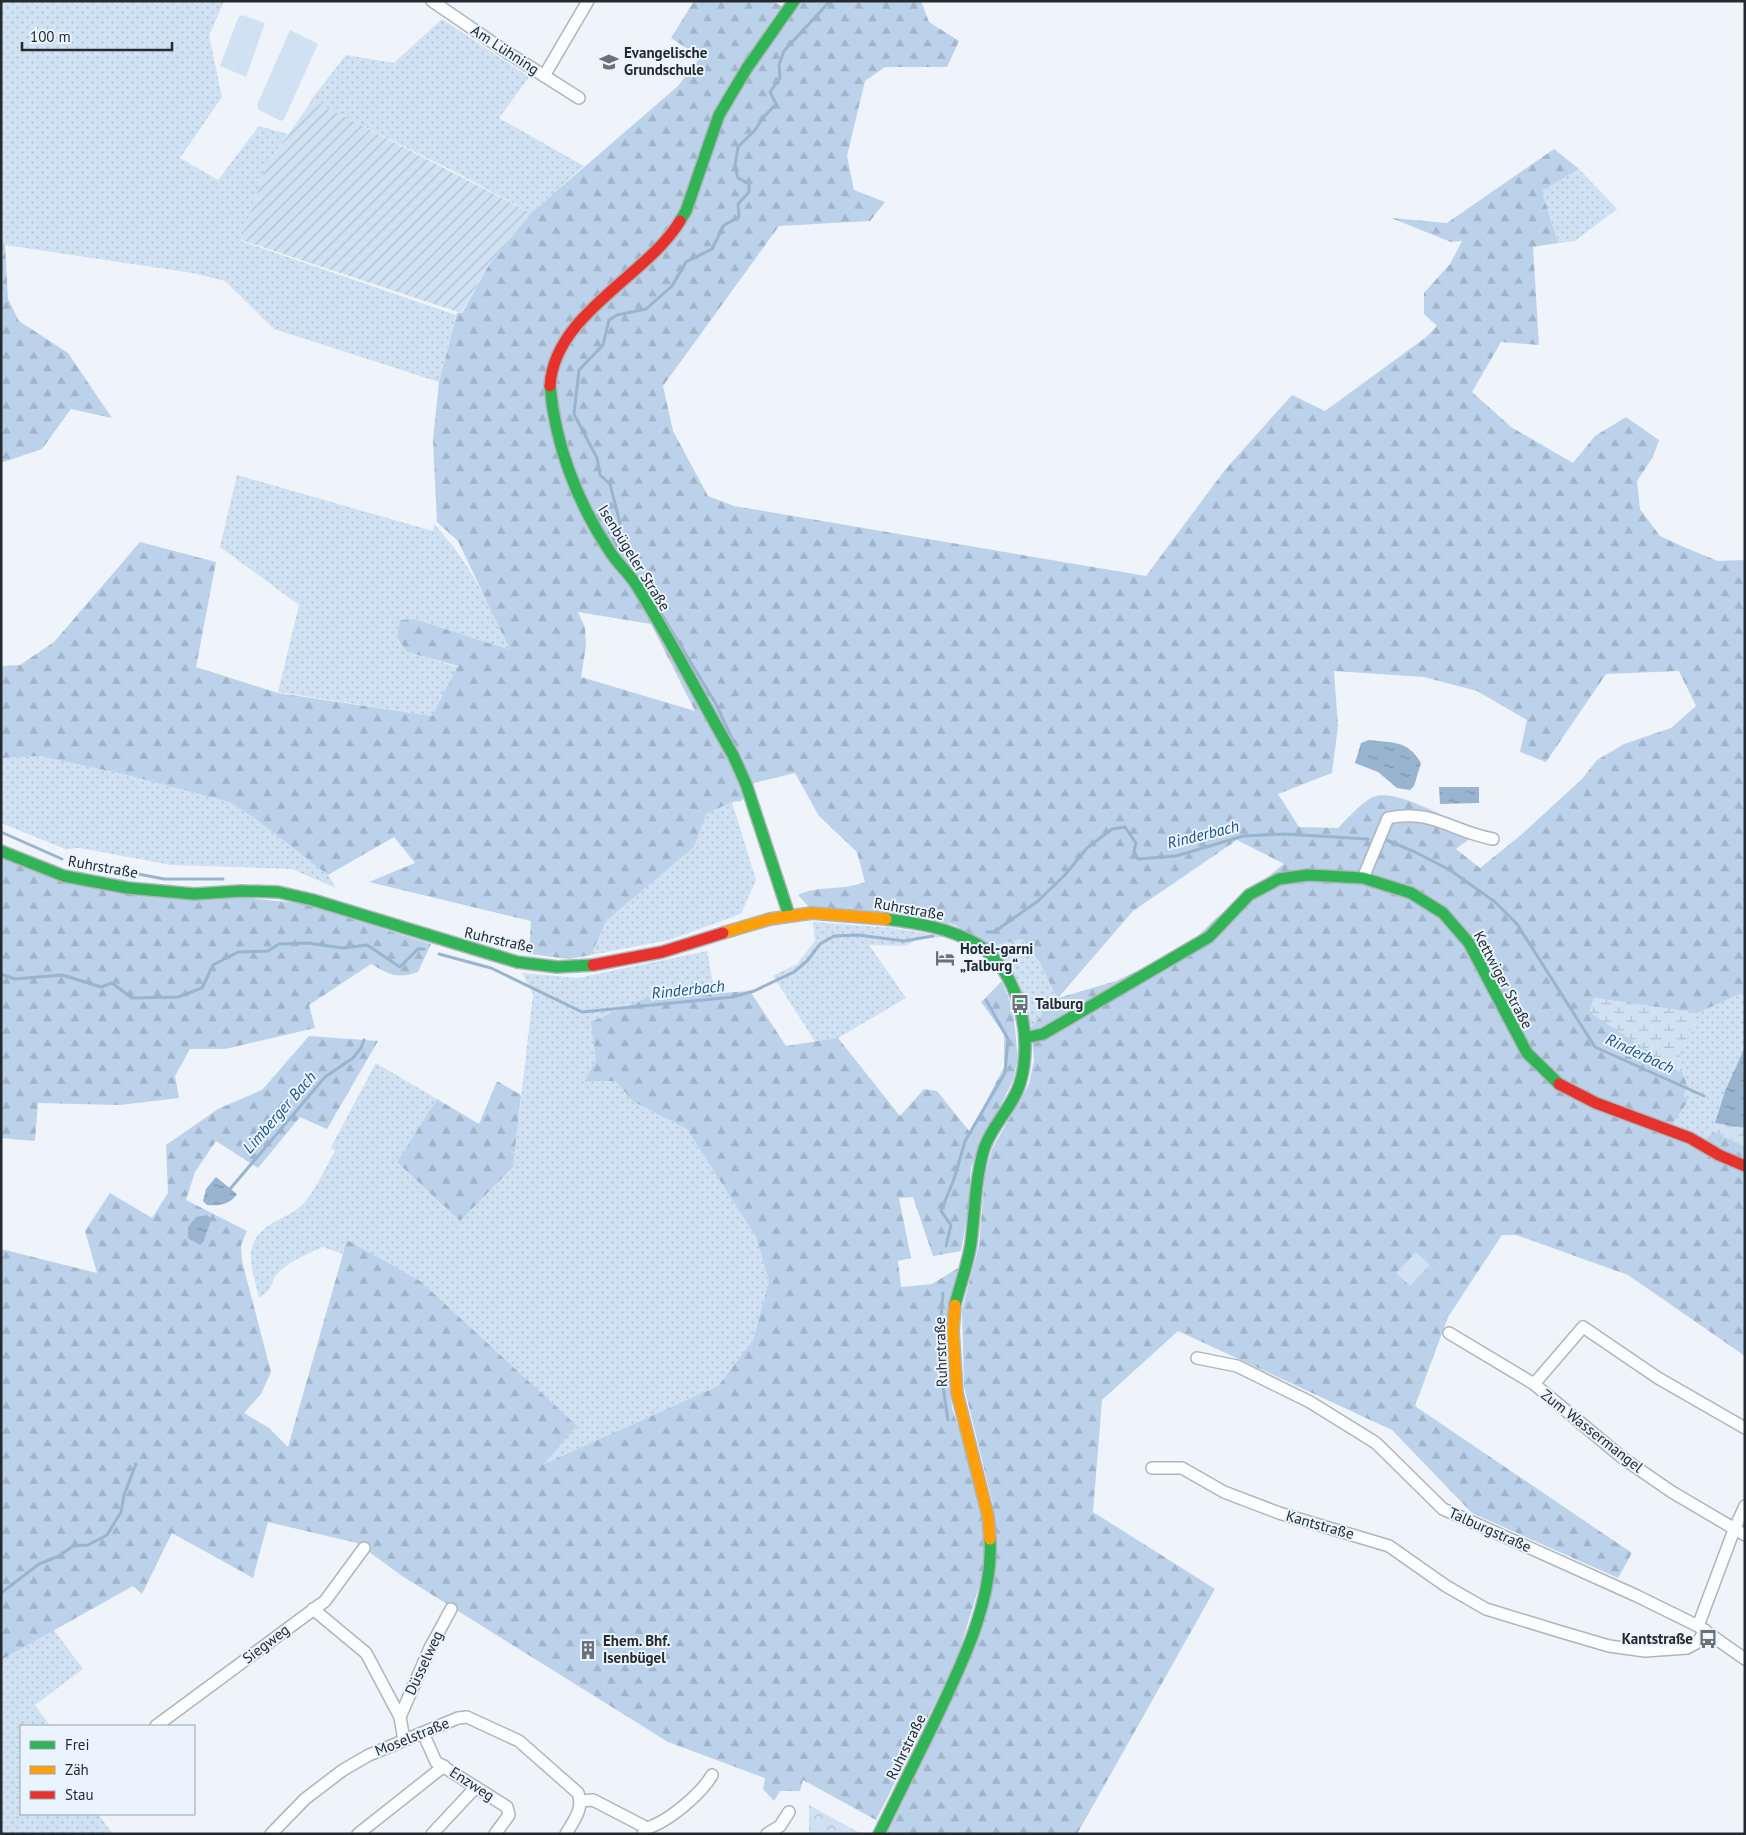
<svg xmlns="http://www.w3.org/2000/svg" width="1746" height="1835" font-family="'PT Sans',sans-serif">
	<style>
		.grass { fill: url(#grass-dots) }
		.forest { fill: url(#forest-firs); fill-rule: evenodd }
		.wetland { fill: url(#wetland-marsh) }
		.park { fill: url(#park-crowns) }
		.garden { fill: url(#garden-furrows) }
		.pitch { fill: #cfe1f2 }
		.water { fill: url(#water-ripples) }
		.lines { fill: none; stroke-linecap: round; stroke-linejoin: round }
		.stream { stroke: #98b4cf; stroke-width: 3 }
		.street-casing { stroke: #afb5ba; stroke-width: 14 }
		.fast-casing { stroke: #afb5ba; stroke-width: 14 }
		.slow-casing { stroke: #afb5ba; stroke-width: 14 }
		.jam-casing { stroke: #afb5ba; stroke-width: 14 }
		.street { stroke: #fcfdfe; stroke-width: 11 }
		.fast { stroke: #30b455; stroke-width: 11 }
		.slow { stroke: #ff9f0a; stroke-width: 11 }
		.jam { stroke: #e5322d; stroke-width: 11 }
		.labels { text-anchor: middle; stroke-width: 4; stroke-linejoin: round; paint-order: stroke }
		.street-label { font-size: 15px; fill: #252a2f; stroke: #e9f4ff }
		.poi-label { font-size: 15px; font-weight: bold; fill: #252a2f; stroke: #e9f4ff; text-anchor: start }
		.water-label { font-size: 16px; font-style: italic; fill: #1b5384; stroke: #e9f4ff }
	</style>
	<defs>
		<pattern id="grass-dots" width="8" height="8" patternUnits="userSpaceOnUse" patternTransform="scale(1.25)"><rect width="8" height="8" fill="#cfe1f2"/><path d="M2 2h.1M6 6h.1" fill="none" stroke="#b2c1d0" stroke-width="1.8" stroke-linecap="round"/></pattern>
		<pattern id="forest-firs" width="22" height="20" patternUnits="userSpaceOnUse" patternTransform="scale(1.25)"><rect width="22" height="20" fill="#bbd2ea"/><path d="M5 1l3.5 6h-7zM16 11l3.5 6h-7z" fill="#a1b4c9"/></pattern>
		<pattern id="wetland-marsh" width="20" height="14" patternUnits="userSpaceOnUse" patternTransform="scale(1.25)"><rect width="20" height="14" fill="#cfe1f2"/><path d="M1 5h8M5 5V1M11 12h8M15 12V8" fill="none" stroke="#b2c1d0"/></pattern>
		<pattern id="park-crowns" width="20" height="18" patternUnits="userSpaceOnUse" patternTransform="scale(1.25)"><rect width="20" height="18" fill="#cfe1f2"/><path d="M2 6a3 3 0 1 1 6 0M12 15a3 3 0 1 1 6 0" fill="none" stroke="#b2c1d0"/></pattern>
		<pattern id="garden-furrows" width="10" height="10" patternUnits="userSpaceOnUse" patternTransform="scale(1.25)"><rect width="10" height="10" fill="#cfe1f2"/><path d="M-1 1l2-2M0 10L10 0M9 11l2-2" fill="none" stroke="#b2c1d0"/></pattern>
		<pattern id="water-ripples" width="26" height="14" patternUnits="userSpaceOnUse" patternTransform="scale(1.25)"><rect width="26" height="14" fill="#98b4cf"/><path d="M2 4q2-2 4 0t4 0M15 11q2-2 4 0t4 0" fill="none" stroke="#7c93a8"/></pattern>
	</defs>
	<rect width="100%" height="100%" fill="#eef4fa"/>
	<!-- grass -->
	<g class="grass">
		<polygon points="1,1 224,1 209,36 222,97 180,158 218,180 259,126 288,134 266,167 241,241 456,315 439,382 274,329 225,281 193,273 5,245 1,240"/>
		<polygon points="442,19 529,77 499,118 584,166 531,213 457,173 311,100 346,55 394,63"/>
		<polygon points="1579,169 1617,209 1575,241 1558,243 1542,191"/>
		<path d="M237 475 433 531 434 524C470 562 489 603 510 651L414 619 400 620 397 639 407 652 458 667 432 716 278 692 299 605 220 547Z"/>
		<polygon points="39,756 127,775 229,802 253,817 328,875 336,888 292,869 171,865 80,848 65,849 1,823 1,758"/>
		<polygon points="732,802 756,880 741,914 669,940 591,955 606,921 694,847 706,814"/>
		<polygon points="813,922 893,928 947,937 919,938 906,946 869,945 906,998 838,1038 816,1043 773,976 797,964 815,941"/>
		<polygon points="1022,939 1039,961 1057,998 1031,1027 989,947"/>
		<path d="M707 951 715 994 646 998 596 1059 585 1081H615L634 1102 687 1129 756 1237 769 1281 753 1340 718 1386 542 1465 577 1426 348 1241 342 1254 323 1247C307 1254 291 1260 278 1273 269 1283 275 1288 259 1298 251 1264 240 1241 276 1221 286 1216 298 1210 305 1202 317 1187 325 1168 335 1151L331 1147 376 1063 437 1099 397 1162 460 1220 513 1167 533 994 522 973 578 978Z"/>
		<path d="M1740 994 1745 996V1047L1725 1091 1713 1132 1706 1139 1692 1137 1672 1125 1688 1101 1684 1096C1688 1083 1682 1078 1684 1067L1679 1059 1697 1013Z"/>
		<polygon points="54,1630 83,1669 35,1705 50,1726 21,1726 21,1814 98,1814 113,1834 1,1834 1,1660"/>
	</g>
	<!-- forest -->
	<g class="forest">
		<path d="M694 1H772L790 10 795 1H921L929 22 959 41 947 67H885L865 81 847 156 854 190 885 202 870 221 779 226 663 386 673 431 708 496 734 506 1146 576 1224 471 1292 395 1325 411 1425 338 1437 326 1424 314V293L1450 264 1462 241 1451 242 1391 218 1447 223 1554 149 1579 169 1542 191 1558 243 1533 247 1539 345 1501 342 1472 392 1511 427 1573 463 1595 436 1626 417 1659 440 1653 457 1637 481 1640 509 1660 536 1686 548 1718 561 1745 560V996L1740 994 1697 1013 1594 998 1590 1011 1683 1074 1687 1085 1684 1096 1688 1101 1672 1125 1692 1137 1706 1139 1713 1132 1745 1146V1356L1628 1275 1516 1235H1502L1448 1317 1415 1406 1632 1553 1618 1578 1472 1513 1392 1430 1178 1331 1102 1400 1093 1512 1215 1589 1077 1834H887L967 1668 997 1550 992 1501 964 1386 962 1310 979 1245 985 1175 992 1149 1029 1084 1034 1060 1031 1027 1057 998 1039 961 1022 939 989 947 955 925 931 920 811 909 798 895C819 885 842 891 865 882L857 852 819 816 795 773 754 783 741 801 732 802 706 814 694 847 606 921 591 955 569 959 529 954 531 921 369 882 415 863 394 837 328 875 253 817 229 802 127 775 39 756 1 758V666L20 665 54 642 140 542 216 562 196 667 278 693 432 716 458 666 407 652 397 638 400 620 414 619 510 650 458 541 437 522 433 440 439 382 457 313H462L490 263 531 213 678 86 700 57 671 38ZM578 612 651 624 695 711 581 677 586 646 585 628ZM1334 671 1424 677 1477 691 1527 720 1520 752 1546 762 1606 674 1679 671 1696 706 1671 728 1624 744 1597 760 1582 779 1521 835 1480 868 1456 849 1477 833C1455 822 1395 787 1373 797 1363 801 1346 820 1338 828L1299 827 1278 794 1332 773 1338 726ZM1237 840 1284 864 1216 918 1188 946 1116 981 1058 998 1133 911Z"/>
		<polygon points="1,240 5,245 8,299 19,321 68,353 112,418 71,409 42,449 1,463"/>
		<path d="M1 856 55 880 300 903 431 944 418 972C397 979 390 975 371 964L309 1005 315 1028 225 1049H190L175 1076 179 1098 120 1105 38 1103 35 1141 1 1138Z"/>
		<polygon points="1002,981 1013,1010 1018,1059 1013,1080 971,1167 968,1211 961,1251 933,1256 913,1197 899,1198 911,1258 898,1261 901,1287 932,1284 958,1268 947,1339 952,1408 974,1475 983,1518 985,1567 956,1662 876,1820 803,1780 800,1791 780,1791 774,1801 763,1789 765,1778 668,1742 402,1576 357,1543 268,1522 253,1578 172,1533 142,1594 133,1586 1,1660 1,1249 97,1273 85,1231 110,1193 152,1218 168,1193 166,1145 218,1109 262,1090 309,1036 378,1041 327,1129 300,1117 258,1168 216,1141 195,1172 186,1200 247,1231 241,1245 242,1261 271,1372 261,1394 244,1413 269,1428 288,1447 347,1240 420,1281 577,1426 544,1464 718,1386 753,1340 769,1281 756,1237 687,1129 634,1102 615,1081 585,1081 596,1059 591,1022 646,998 750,991 786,1046 838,1038 900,1116 924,1089 937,1091 970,1132 1004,1067 1004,1034 981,1002"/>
		<polygon points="497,1081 521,1095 513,1167 460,1221 397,1162 437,1099 479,1124"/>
	</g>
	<!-- wetland -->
	<g class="wetland">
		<polygon points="1594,998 1697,1013 1679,1059 1684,1067 1683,1074 1589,1012"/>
		<polygon points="1715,1123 1745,1128 1745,1146 1713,1132"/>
	</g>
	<!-- park -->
	<polygon class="park" points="809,1805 862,1834 809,1834"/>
	<!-- garden -->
	<polygon class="garden" points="312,100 531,213 490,263 461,313 241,240 266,167"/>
	<!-- pitch -->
	<g class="pitch">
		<polygon points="242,15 265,23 246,77 220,66 238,18"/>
		<polygon points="290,30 318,44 284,119 281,121 259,110 257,105"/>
		<polygon points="1416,1252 1430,1265 1410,1286 1396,1273"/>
	</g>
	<!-- water -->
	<g class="water">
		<path d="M1369 740C1393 743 1408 740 1421 763L1414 786 1410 790 1397 788 1378 772 1355 763 1361 743Z"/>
		<polygon points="1439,787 1479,787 1479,803 1440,804"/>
		<polygon points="1745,1047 1745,1128 1715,1123 1725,1091"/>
		<path d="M216 1177 237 1194C230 1205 218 1206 207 1205L203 1201 206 1189Z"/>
		<path d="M207 1215 211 1219C210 1227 205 1233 204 1241L200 1245 188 1238V1227L196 1217Z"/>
	</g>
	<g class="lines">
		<!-- stream -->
		<g class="stream">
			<polyline points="620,552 613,538 620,523 610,484 600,475 597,458 574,414 579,370 603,345 609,320 617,315 646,309 672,286 686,262 712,249 724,225 739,217 738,204 749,192 749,184 738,178 735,166 738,147 755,130 762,119 776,104 770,92 780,78 779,65 784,51 830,1"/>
			<polyline points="648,592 716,704 735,745"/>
			<polyline points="1,832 62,859"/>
			<polyline points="1384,839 1415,852 1450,870 1495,902 1517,924 1595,1047 1704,1096"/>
			<polyline points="77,862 164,879 223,879"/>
			<polyline points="987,932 994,932 1038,901 1065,875 1087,848 1112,829 1125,827 1136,843 1134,851 1138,859 1176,856 1243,836 1285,834 1368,839"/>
			<polyline points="439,954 491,968 582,1012 733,997 754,991 794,972 807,961 820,944 834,936 858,935 904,941 933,936"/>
			<polyline points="1,974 15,979 62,975 101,987 112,983 132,998 178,997 202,988 213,965 238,952 268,951 279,944 308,943 343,948 367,945 400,967 418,949 424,949"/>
			<polyline points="230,1189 325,1077 353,1058 361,1048 364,1040"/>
			<polyline points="946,1246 951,1225 941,1211 954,1179 965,1141 1005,1073 1008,1039 986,1000"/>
			<polyline points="943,1293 938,1354 948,1420"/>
			<polyline points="1,1593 39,1564 59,1556 73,1546 88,1545 107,1535 121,1512 124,1495 136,1464"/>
		</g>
		<!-- street casing -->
		<g class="street-casing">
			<g id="street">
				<polyline points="432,1 508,53 579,98"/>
				<polyline points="544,76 588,1"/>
				<path d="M1363 878 1388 818C1431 808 1453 832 1493 839"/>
				<polyline points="1449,1333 1534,1384 1624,1459 1672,1492 1745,1535"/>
				<polyline points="1197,1358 1237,1366 1310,1402 1376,1443 1443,1509 1637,1596 1698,1626 1745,1659"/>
				<polyline points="1534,1384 1583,1327 1658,1378 1745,1428"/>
				<polyline points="1152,1468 1182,1468 1224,1492 1279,1513 1389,1546 1446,1586 1486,1609 1558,1631 1609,1646 1645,1651 1687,1648 1698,1642 1705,1630"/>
				<polyline points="313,1609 366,1653 400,1717 404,1740"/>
				<polyline points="1698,1626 1734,1530 1745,1506"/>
				<polyline points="400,1717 430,1648 451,1609"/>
				<polyline points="156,1726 325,1601 364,1548"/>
				<polyline points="423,1733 436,1762 507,1807 509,1815 495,1834"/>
				<polyline points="581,1801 593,1800 647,1828"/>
				<path d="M271 1834 305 1799 343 1770 369 1755 458 1718 467 1717 519 1741 578 1793C584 1809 574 1820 566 1834"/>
				<polyline points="358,1834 444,1766"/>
				<polyline points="432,1834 476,1787"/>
				<path d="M643 1834 647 1828C668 1822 702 1793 712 1775"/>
				<polyline points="767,1834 780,1826 789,1812"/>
			</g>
		</g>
		<!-- fast casing -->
		<g class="fast-casing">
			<g id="fast">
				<polyline points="680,221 686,211 719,115 747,68 794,1"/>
				<path d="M550 386C555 444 577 502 609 550 616 562 627 571 635 583 670 638 700 698 733 755L746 784 789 915"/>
				<polyline points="1,851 64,876 128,888 194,894 241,891 278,892 313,900 517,962 557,967 593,965"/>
				<path d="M886 919C918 923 949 928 977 944 1019 970 1034 1038 1020 1083 1013 1107 991 1126 984 1149 975 1180 975 1211 971 1243 968 1264 960 1285 955 1305"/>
				<polyline points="1025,1038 1043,1034 1209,937 1249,895 1279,879 1308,875 1363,878 1411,893 1443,913 1469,943 1527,1053 1559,1084"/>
				<path d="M879 1834C896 1800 913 1765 930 1731 957 1674 994 1604 990 1539"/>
			</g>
		</g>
		<!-- slow casing -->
		<g class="slow-casing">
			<g id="slow">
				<polyline points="723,933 770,919 812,913 886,919"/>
				<polyline points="955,1305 953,1331 957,1393 988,1516 990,1539"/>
			</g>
		</g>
		<!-- jam casing -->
		<g class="jam-casing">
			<g id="jam">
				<path d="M550 386C554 314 647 276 680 221"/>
				<polyline points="593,965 662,952 723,933"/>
				<polyline points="1559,1084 1596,1103 1690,1138 1719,1155 1745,1166"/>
			</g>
		</g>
		<!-- street -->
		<use href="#street" class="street"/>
		<!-- fast -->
		<use href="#fast" class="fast"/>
		<!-- slow -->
		<use href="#slow" class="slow"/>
		<!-- jam -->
		<use href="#jam" class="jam"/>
	</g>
	<!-- icons -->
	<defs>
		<g id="school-bare" transform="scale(1.5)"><path d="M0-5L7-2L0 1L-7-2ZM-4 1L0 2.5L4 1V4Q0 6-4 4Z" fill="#6b7176" stroke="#e9f4ff" stroke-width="2.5" paint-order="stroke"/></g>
		<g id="hotel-bare" transform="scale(1.5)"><path d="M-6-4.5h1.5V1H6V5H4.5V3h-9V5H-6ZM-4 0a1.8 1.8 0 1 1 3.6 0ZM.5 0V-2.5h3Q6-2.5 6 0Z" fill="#6b7176" stroke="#e9f4ff" stroke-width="2.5" paint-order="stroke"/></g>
		<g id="bus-bare" transform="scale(1.5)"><path d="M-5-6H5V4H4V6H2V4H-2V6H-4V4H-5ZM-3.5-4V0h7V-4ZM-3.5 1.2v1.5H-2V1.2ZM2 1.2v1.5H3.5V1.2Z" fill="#6b7176" stroke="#e9f4ff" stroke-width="2.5" paint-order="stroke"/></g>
		<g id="building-bare" transform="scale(1.5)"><path d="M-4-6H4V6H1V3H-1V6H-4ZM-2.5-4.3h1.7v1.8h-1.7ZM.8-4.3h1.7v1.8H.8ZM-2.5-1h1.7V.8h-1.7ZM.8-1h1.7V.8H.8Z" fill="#6b7176" stroke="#e9f4ff" stroke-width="2.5" paint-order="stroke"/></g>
	</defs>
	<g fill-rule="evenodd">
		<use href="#school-bare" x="609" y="62"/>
		<use href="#hotel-bare" x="945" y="958"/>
		<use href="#bus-bare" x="1020" y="1004"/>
		<use href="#bus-bare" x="1708" y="1639"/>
		<use href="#building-bare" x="588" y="1650"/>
	</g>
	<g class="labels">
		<!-- street labels -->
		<g class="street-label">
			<text transform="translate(505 50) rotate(33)" y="5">Am Lühning</text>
			<text transform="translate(634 558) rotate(58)" y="5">Isenbügeler Straße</text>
			<text transform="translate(103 867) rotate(10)" y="5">Ruhrstraße</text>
			<text transform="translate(909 909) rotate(10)" y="5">Ruhrstraße</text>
			<text transform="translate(499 940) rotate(13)" y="5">Ruhrstraße</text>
			<text transform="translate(1503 980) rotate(62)" y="5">Kettwiger Straße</text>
			<text transform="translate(941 1352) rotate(-92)" y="5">Ruhrstraße</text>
			<text transform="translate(1592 1431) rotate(38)" y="5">Zum Wassermangel</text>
			<text transform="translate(1320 1525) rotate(16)" y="5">Kantstraße</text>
			<text transform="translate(1490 1530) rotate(24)" y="5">Talburgstraße</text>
			<text transform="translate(266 1644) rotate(-37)" y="5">Siegweg</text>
			<text transform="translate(424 1663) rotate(-65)" y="5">Düsselweg</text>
			<text transform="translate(412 1737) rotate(-22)" y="5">Moselstraße</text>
			<text transform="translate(906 1747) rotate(-64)" y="5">Ruhrstraße</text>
			<text transform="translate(472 1784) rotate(33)" y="5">Enzweg</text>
		</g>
		<!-- poi labels -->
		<g class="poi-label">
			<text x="624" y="58">Evangelische<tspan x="624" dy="17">Grundschule</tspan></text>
			<text x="960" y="954">Hotel-garni<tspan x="960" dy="17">„Talburg“</tspan></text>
			<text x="1035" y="1009">Talburg</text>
			<text x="1693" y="1644" text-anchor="end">Kantstraße</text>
			<text x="603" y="1646">Ehem. Bhf.<tspan x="603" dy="17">Isenbügel</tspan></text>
		</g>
		<!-- water labels -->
		<g class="water-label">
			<text transform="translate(1203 834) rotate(-14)" y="6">Rinderbach</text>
			<text transform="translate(688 989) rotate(-6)" y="6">Rinderbach</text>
			<text transform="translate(1640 1053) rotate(25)" y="6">Rinderbach</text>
			<text transform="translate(279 1112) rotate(-49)" y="6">Limberger Bach</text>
		</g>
	</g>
	<!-- border -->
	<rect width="1746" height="1835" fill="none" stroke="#252a2f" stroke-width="5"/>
	<!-- legend -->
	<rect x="20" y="1725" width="175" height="90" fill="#e9f4ff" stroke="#9ba3ac"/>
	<rect x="30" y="1741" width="25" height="8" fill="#30b455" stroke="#9ba3ac"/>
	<text x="65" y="1750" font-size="15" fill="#252a2f">Frei</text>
	<rect x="30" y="1766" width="25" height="8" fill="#ff9f0a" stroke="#9ba3ac"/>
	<text x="65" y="1775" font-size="15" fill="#252a2f">Zäh</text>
	<rect x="30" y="1791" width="25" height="8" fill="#e5322d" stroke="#9ba3ac"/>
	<text x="65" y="1800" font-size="15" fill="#252a2f">Stau</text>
	<!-- scale -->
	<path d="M22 42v8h150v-8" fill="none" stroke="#252a2f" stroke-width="2.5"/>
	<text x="30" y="42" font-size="15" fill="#252a2f" stroke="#e9f4ff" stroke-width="4" paint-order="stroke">100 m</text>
</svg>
